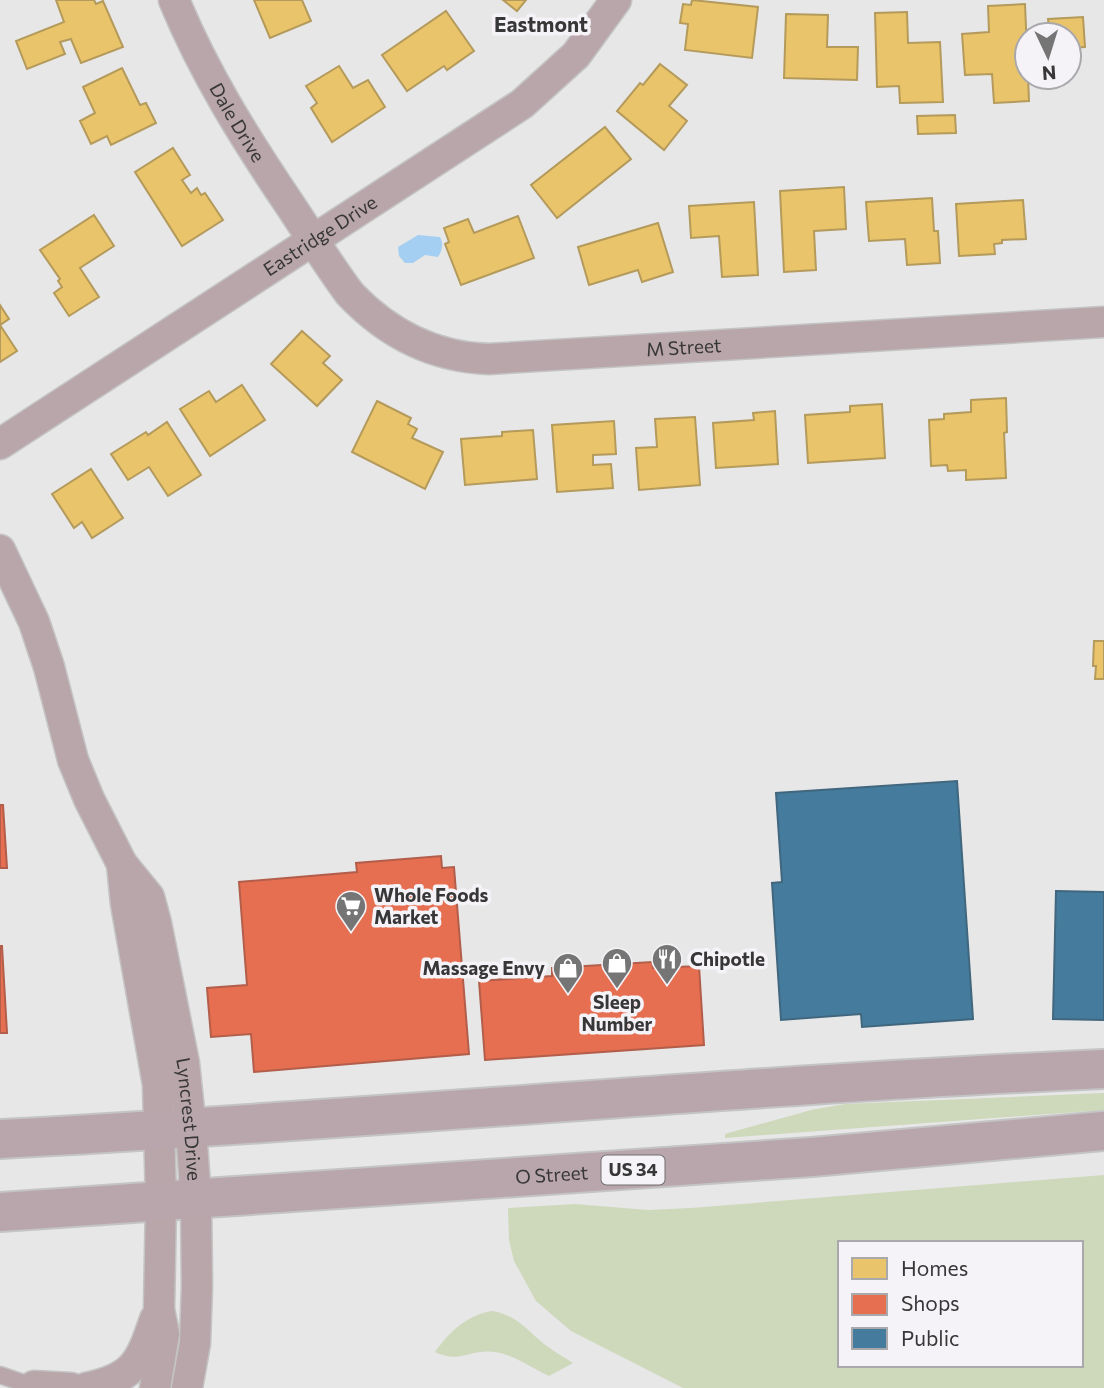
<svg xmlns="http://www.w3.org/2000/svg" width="1104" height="1388" font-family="Commissioner,sans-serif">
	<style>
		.green { fill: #ced8ba; fill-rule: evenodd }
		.water { fill: #a5cff2 }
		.homes { fill: #e9c46a; stroke: #b49a5b; stroke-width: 2 }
		.shops { fill: #e76f51; stroke: #b25e4a; stroke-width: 2 }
		.public { fill: #457b9d; stroke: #41677f; stroke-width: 2 }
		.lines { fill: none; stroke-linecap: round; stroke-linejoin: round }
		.lane-casing { stroke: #c4c4c5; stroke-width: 19 }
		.street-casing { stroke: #c4c4c5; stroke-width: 33 }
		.primary-casing { stroke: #c4c4c5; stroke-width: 42 }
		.lane { stroke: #b9a6aa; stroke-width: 16 }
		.street { stroke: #b9a6aa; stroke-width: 30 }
		.primary { stroke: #b8a6ac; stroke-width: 38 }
		.labels { text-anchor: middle; stroke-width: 7; stroke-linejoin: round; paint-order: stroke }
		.shield { fill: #f5f3f7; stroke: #716f71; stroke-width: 2 }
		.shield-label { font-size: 18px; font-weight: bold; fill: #383738 }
		.street-label { font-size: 19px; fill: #383738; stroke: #f5f3f7 }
		.poi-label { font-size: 19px; font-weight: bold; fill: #383738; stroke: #f5f3f7; text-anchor: start }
		.neighbourhood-label { font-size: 21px; font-weight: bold; fill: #383738; stroke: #f5f3f7 }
	</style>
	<rect width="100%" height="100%" fill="#e7e7e8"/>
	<!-- green -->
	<g class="green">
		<polygon points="1104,1093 1104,1110 725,1138 725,1134 811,1110 845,1104"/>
		<path d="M1104 1175V1388H683L571 1331 536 1301 514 1261 509 1240 508 1208 575 1204 648 1210 691 1208ZM840 1243H1081V1365H840Z"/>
		<path d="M492 1311C516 1315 526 1329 544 1344 553 1351 564 1357 573 1363L549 1376C532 1368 513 1354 494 1352 469 1349 462 1364 435 1352 449 1332 467 1315 492 1311Z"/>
	</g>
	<!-- water -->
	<path class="water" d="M418 235 440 237C444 244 442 251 438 257L425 255 413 263H405L399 256 398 247Z"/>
	<!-- homes -->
	<g class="homes">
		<polygon points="56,0 94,0 96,4 103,1 123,47 81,63 71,39 60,42 65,54 27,69 16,41 64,22"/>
		<polygon points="254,0 302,0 311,21 270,38"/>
		<polygon points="503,0 526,0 517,11"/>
		<polygon points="692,0 758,7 752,58 685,50 688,24 680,23 683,4 691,5"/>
		<polygon points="1025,4 1029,101 994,103 992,74 965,75 962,34 989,32 988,6"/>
		<polygon points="446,11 474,51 447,70 444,66 407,91 382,55"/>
		<polygon points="907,12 908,43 940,42 943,102 900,103 899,86 877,87 875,13"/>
		<polygon points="786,14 828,15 827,47 858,47 857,80 784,78"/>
		<polygon points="1083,17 1085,47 1069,48 1069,35 1050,35 1048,19"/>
		<polygon points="660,64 687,85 669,106 687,121 664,150 617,111 640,83 643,85"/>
		<polygon points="339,66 353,88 368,80 385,107 332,142 311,108 317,103 306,86"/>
		<polygon points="122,68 140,105 146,103 156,123 111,145 107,136 91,144 80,121 95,113 83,87"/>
		<polygon points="955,115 956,133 918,134 917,116"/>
		<polygon points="605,127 631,159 557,218 531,185"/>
		<polygon points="173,148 190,175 182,180 191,193 197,188 201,195 205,193 223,220 182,246 135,172"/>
		<polygon points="844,187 846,229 814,231 816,270 784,272 780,191"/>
		<polygon points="932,198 934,231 938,231 940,263 907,265 905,239 869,241 866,202"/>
		<polygon points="1023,200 1026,239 1002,240 1002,243 994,244 995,254 959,256 956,204"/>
		<polygon points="754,202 758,275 722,277 719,236 691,238 689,206"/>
		<polygon points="94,215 114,246 80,268 99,297 69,316 54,293 62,287 58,281 60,279 40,250"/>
		<polygon points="518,216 534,258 461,285 445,244 449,242 444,228 468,219 474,233"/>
		<polygon points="658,223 673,272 642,282 638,270 589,285 578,247"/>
		<polygon points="0,305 9,319 0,325"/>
		<polygon points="0,325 17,351 0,362"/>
		<polygon points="302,331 330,356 323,363 342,380 317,406 271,364"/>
		<polygon points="242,385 265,420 210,456 180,409 209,391 216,402"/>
		<polygon points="1006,398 1007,432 1004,433 1006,478 966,480 966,470 948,471 947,465 931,466 929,420 944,419 944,414 971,412 971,400"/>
		<polygon points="377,401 411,418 408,424 417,429 412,438 443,452 425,489 352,452"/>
		<polygon points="882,404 885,458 808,463 805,415 850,412 850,406"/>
		<polygon points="775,411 778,464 716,468 713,423 754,420 753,413"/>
		<polygon points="695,417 700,485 639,490 636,448 657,447 655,419"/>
		<polygon points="614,421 616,454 593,455 593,465 611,464 613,488 557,492 552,425"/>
		<polygon points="167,422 201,475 168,496 149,467 128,480 111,454 146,432 148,435"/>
		<polygon points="533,430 537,479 465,485 461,439 502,436 502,432"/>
		<polygon points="91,469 123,518 92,538 82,522 74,528 52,494"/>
		<polygon points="1094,641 1104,641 1104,679 1095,679 1096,666 1093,666"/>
	</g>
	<!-- shops -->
	<g class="shops">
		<polygon points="0,805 3,805 7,868 0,868"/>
		<polygon points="441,856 442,868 454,867 469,1054 254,1072 251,1034 211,1037 207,988 247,985 239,882 357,872 356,863"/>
		<polygon points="0,946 2,946 7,1033 0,1033"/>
		<polygon points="652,962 653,968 699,966 704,1045 485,1060 479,981 552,976 552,968"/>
	</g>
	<!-- public -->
	<g class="public">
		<polygon points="957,781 973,1019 862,1027 861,1014 781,1020 772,883 782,882 776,793"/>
		<polygon points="1056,891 1104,892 1104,1020 1053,1019"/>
	</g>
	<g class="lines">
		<!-- lane casing -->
		<g class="lane-casing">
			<polyline id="lane" points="0,1375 38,1388"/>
		</g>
		<!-- street casing -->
		<g class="street-casing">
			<g id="street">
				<path id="s1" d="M174 0C204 73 246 140 290 205 310 235 329 266 350 294 388 334 434 357 488 359L1104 322"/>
				<path id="s2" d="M0 444 522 104 576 55 616 0"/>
				<path id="s3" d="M0 550 34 622 49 667 73 760 89 799 122 864 149 897 156 923 184 1063 191 1129 196 1200 197 1286 195 1343 187 1388"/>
				<polyline points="122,864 126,904 158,1085 161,1202 159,1309 164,1334 155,1388"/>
				<polyline points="34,1386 71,1388"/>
				<path d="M86 1388C134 1378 140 1363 155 1319"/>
			</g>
		</g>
		<!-- primary casing -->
		<g class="primary-casing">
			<g id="primary">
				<path d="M0 1139C368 1120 735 1085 1104 1069"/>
				<path id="s4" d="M0 1212 812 1157 1104 1131"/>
			</g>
		</g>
		<!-- lane -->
		<use href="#lane" class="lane"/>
		<!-- street -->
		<use href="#street" class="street"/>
		<!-- primary -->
		<use href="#primary" class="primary"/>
	</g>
	<!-- icons -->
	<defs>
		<g id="supermarket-pin" transform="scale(1.575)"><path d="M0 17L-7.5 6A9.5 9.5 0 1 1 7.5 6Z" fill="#757576" stroke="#f5f3f7"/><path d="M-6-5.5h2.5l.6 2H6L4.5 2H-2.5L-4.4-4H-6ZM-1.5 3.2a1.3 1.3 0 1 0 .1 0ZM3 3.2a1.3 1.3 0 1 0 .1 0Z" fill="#fff"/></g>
		<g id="restaurant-pin" transform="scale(1.575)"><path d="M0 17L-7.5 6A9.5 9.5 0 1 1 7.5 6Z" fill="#757576" stroke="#f5f3f7"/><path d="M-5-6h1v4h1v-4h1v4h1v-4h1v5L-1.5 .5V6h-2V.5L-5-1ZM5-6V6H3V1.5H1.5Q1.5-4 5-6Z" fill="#fff"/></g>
		<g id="shop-pin" transform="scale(1.575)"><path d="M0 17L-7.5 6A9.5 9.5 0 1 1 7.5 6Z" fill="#757576" stroke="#f5f3f7"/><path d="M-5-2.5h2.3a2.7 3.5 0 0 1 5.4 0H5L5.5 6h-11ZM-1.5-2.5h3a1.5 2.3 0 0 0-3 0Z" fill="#fff"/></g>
	</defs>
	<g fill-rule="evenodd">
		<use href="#supermarket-pin" x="351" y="906"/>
		<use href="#restaurant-pin" x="667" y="959"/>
		<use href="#shop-pin" x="617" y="963"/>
		<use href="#shop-pin" x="568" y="968"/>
	</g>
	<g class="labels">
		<!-- shield labels -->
		<rect class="shield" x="601.5" y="1155.5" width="63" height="29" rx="5"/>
		<g class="shield-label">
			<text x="633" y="1176">US 34</text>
		</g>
		<!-- street labels -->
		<g class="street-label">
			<text dy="7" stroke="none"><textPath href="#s1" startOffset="138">Dale Drive</textPath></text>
			<text dy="7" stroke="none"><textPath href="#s2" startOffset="382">Eastridge Drive</textPath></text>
			<text dy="7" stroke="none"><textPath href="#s1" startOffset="696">M Street</textPath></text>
			<text dy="7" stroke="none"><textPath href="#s3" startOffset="607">Lyncrest Drive</textPath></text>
			<text dy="7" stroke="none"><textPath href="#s4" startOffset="553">O Street</textPath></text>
		</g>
		<!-- poi labels -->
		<g class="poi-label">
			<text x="374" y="902">Whole Foods<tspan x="374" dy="22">Market</tspan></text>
			<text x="690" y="966">Chipotle</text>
			<text x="545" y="975" text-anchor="end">Massage Envy</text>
			<text x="617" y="1009" text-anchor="middle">Sleep<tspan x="617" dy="22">Number</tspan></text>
		</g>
		<!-- neighbourhood labels -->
		<g class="neighbourhood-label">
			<text x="541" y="32">Eastmont</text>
		</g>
	</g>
	<!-- legend -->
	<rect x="838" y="1241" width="245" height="126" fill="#f5f3f7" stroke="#a9a8ab" stroke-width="2"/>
	<rect x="852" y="1258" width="35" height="21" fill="#e9c46a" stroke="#a9a8ab" stroke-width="2"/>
	<text x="901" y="1276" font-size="21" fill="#383738">Homes</text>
	<rect x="852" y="1294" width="35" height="21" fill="#e76f51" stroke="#a9a8ab" stroke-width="2"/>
	<text x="901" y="1311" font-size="21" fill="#383738">Shops</text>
	<rect x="852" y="1328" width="35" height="21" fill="#457b9d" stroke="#a9a8ab" stroke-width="2"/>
	<text x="901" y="1346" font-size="21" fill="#383738">Public</text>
	<!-- north arrow -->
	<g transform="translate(1048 56) rotate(176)"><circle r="33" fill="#f5f3f7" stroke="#a9a8ab" stroke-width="2"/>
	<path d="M0-5L12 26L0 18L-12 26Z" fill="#757576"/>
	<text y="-10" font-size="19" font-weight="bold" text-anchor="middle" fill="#383738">N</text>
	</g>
</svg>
